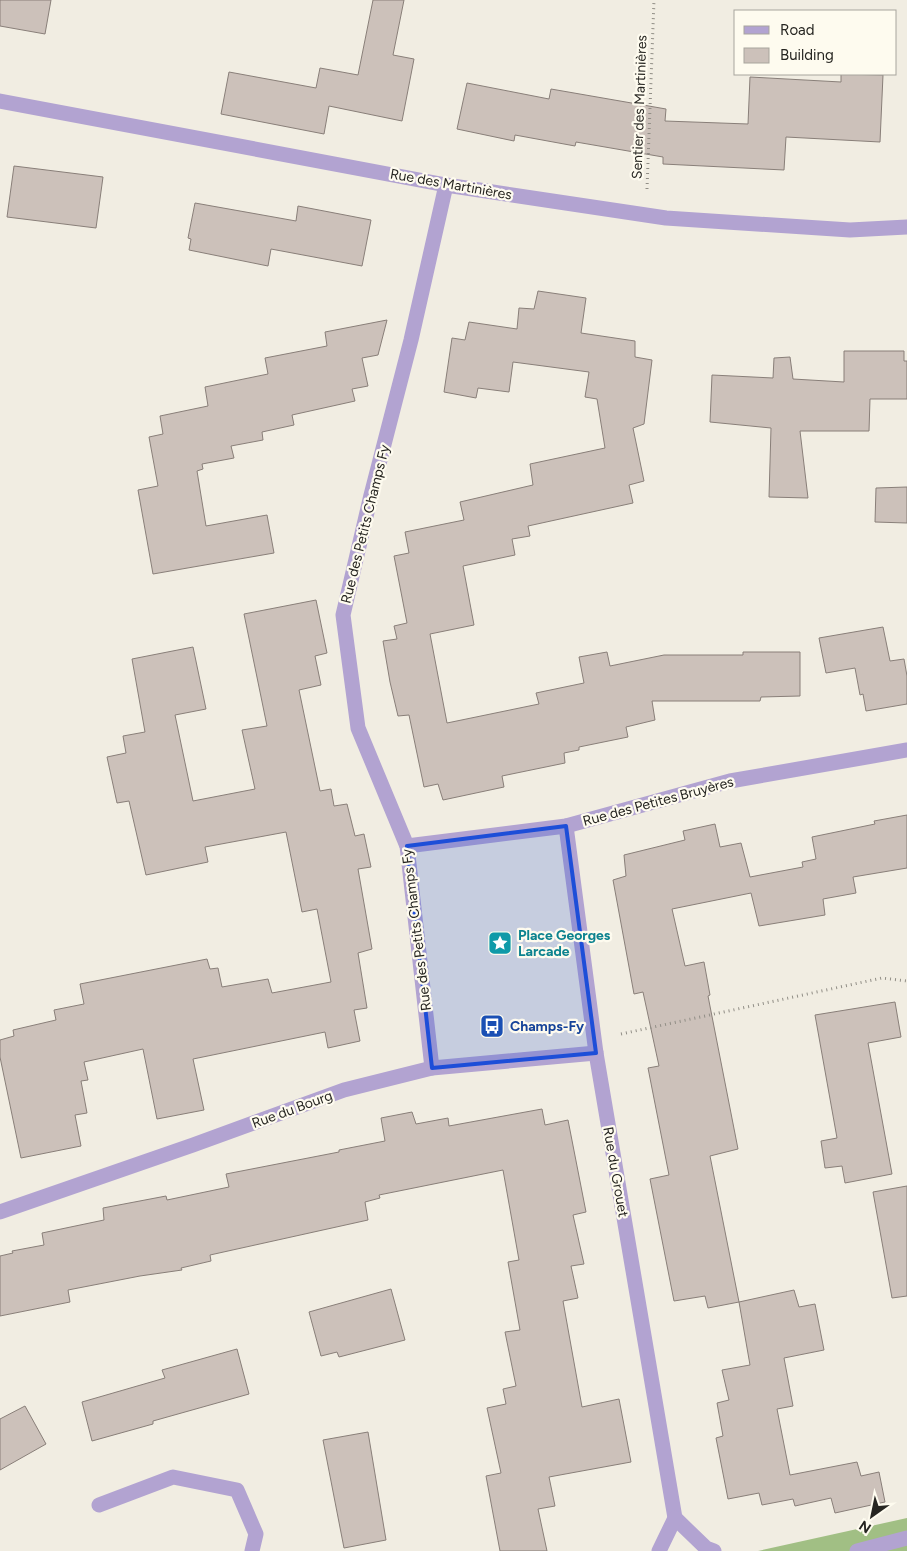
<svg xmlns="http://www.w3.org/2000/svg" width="907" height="1551" font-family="Figtree,sans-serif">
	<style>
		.forest { fill: #a1bf84 }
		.building { fill: #ccc1ba; stroke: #897f79 }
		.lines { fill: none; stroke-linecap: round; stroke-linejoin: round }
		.path { stroke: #918e86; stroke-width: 3; stroke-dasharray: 1 4; stroke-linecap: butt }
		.service { stroke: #b2a3d1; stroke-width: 15 }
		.minor { stroke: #b2a3d1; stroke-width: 15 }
		.marked { fill: #1d4ed8; fill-opacity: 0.2; stroke: #1d4ed8; stroke-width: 4; stroke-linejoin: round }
		.labels { text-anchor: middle; stroke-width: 4.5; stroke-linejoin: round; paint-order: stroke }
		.street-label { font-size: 14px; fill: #262521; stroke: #fefbef }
		.culture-label { font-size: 14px; font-weight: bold; fill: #0d838f; stroke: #fefbef; text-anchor: start }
		.transit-label { font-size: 14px; font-weight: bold; fill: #164399; stroke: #fefbef; text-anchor: start }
	</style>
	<rect width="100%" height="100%" fill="#f1ede2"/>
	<!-- forest -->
	<polygon class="forest" points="907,1518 907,1551 758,1551"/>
	<!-- building -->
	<g class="building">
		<polygon points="0,0 51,0 45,34 0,26"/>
		<polygon points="373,0 404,0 393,55 414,59 402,121 329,106 324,134 221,114 229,72 316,88 320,68 358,75"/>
		<polygon points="841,74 883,75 880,142 786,137 784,170 663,164 663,157 576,142 575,146 515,135 514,141 457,129 467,83 549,99 551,89 666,109 665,121 748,124 750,77 841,82"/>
		<polygon points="14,166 103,177 96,228 7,217"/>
		<polygon points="195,203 296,221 298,206 371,220 362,266 271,249 268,266 189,250 191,239 188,238"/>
		<polygon points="538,291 586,298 581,333 635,341 635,357 652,360 644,424 633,428 644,481 629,485 633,503 528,526 530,536 512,539 515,555 463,566 474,625 430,634 447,723 539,704 536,693 584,683 579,657 607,652 610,666 664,655 743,655 743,652 800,652 800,696 761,697 760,701 652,701 655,720 626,727 628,737 579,747 579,750 564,753 565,763 502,776 504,787 443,800 438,784 424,787 409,715 398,716 390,682 383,641 397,639 394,626 407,623 394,556 409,553 405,532 464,520 460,502 533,485 530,464 605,448 597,399 585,397 589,372 513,362 509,392 478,388 476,398 444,392 452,338 465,340 469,322 517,329 519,308 534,309"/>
		<polygon points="387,320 378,355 362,358 368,386 352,389 355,401 292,415 294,425 262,432 263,440 231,446 234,458 202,464 203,469 197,471 206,526 267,515 274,553 153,574 138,490 158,486 149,437 163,434 160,416 208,406 205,387 268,374 265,358 327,346 325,332"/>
		<polygon points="844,351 904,351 904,361 907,361 907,399 870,399 869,431 800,431 808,498 769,497 771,428 710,422 712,375 773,378 774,358 790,357 793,379 844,382"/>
		<polygon points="907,487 907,523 875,522 876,488"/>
		<polygon points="316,600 327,653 315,656 321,685 299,690 320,791 331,789 334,806 347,804 355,836 364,834 371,867 358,869 372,949 358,953 367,1008 354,1010 360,1041 328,1048 325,1032 193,1059 204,1110 157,1119 143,1049 84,1062 88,1080 81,1081 87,1113 75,1115 81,1146 21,1158 0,1057 0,1040 14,1036 13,1030 56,1020 54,1010 84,1004 80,984 207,959 210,969 218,968 222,987 268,979 272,993 331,982 317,909 302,912 286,832 205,847 208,862 146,875 129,801 117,803 107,757 126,753 123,736 145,732 132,659 193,647 206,709 175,715 193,801 255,789 242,730 267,726 244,614"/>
		<polygon points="883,627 890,661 904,659 907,676 907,704 866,711 863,694 860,695 855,668 826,673 819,638"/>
		<polygon points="907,815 907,868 853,877 856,893 823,899 825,915 759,926 751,893 672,909 685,966 704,962 710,995 708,996 738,1149 710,1156 739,1302 708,1308 705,1296 674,1301 650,1179 669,1175 648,1068 659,1066 643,992 634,994 613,880 626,876 624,855 685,840 683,831 715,824 720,847 741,843 750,877 803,867 802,862 816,859 812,837 875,824 874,821"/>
		<polygon points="895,1002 901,1037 868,1043 892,1174 845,1183 842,1166 825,1168 821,1141 837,1138 815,1015"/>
		<polygon points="542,1109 545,1125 568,1120 586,1212 573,1215 584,1264 571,1266 578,1298 563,1301 582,1407 619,1399 631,1462 549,1477 555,1506 538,1509 547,1551 500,1551 486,1476 501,1473 487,1408 506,1404 503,1389 516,1386 505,1332 520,1330 508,1262 519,1260 503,1170 379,1195 380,1198 365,1202 368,1220 210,1255 211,1261 181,1268 182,1270 140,1276 68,1290 70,1302 0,1316 0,1256 13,1253 12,1251 44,1245 42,1233 104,1220 103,1208 166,1196 167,1200 229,1187 226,1174 339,1152 339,1150 385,1141 381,1118 412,1112 416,1124 448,1118 449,1126"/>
		<polygon points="907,1186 907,1296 892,1298 873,1192"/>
		<polygon points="391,1289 405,1340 339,1357 337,1352 321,1356 309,1312"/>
		<polygon points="794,1290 799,1307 815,1304 824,1350 784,1358 793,1406 777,1409 790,1475 857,1462 861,1476 879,1472 885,1502 835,1513 831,1498 795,1506 793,1499 762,1505 759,1493 728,1499 716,1438 723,1436 717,1403 729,1400 722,1370 750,1365 739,1302"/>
		<polygon points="237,1349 249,1394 153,1421 153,1424 92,1441 82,1402 165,1378 162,1370"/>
		<polygon points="25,1406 46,1444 0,1470 0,1419"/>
		<polygon points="368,1432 386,1540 344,1548 323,1440"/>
	</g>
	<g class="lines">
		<!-- path -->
		<g class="path">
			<polyline points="647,189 654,0"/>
			<polyline points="621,1034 882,978 907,981"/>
		</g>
		<!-- service -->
		<polyline class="service" points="99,1505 173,1477 237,1490 256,1534 252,1551"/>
		<!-- minor -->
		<g class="minor">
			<polyline points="0,101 446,185 666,218 850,230 907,227"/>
			<polyline points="566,826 596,1053 675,1518 706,1548 714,1551"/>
			<polyline points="407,846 566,826 730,781 907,750"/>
			<polyline points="432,1068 407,846 358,728 343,615 371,495 411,340 446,185"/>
			<polyline points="0,1212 193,1145 344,1090 432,1068 596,1053"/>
			<polyline points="659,1551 675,1518"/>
			<polyline points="857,1551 907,1538"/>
		</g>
	</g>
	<!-- marked area -->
	<path class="marked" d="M566 826 596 1053 432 1068 407 846Z"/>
	<!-- icons -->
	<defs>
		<g id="sight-square" transform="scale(1.25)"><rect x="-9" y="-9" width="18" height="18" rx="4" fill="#0f9aa8" stroke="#fefbef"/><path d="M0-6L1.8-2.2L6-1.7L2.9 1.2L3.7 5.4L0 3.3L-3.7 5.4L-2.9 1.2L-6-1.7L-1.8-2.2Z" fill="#fff"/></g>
		<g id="bus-square" transform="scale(1.25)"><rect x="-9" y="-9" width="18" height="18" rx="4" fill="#1a4fb4" stroke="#fefbef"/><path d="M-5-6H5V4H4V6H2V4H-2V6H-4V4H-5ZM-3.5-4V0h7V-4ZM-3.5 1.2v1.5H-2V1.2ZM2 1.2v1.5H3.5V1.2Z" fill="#fff"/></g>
	</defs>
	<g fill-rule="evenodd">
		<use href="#sight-square" x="500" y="943"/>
		<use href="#bus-square" x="492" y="1026"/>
	</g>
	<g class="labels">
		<!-- street labels -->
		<g class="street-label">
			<text transform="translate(639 107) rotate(-88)" y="5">Sentier des Martinières</text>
			<text transform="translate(451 184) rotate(10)" y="5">Rue des Martinières</text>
			<text transform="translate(365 524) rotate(-76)" y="5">Rue des Petits Champs Fy</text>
			<text transform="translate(658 801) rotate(-15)" y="5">Rue des Petites Bruyères</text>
			<text transform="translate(416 930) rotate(-97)" y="5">Rue des Petits Champs Fy</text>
			<text transform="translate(292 1109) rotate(-20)" y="5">Rue du Bourg</text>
			<text transform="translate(616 1172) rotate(80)" y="5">Rue du Grouet</text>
		</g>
		<!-- culture labels -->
		<g class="culture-label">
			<text x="518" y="940">Place Georges<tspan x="518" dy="16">Larcade</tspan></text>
		</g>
		<!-- transit labels -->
		<g class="transit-label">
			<text x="510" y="1031">Champs-Fy</text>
		</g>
	</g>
	<!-- legend -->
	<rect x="734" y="10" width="162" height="65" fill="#fefbef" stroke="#a8a59d"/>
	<rect x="744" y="26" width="25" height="8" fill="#b2a3d1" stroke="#a8a59d"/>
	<text x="780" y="35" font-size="15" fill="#262521">Road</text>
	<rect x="744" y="48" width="25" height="15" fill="#ccc1ba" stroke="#a8a59d"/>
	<text x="780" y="60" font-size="15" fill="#262521">Building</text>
	<!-- north arrow -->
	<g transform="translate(872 1516) rotate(213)" stroke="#fefbef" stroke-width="4" paint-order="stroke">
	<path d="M0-4L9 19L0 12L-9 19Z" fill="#262521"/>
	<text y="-8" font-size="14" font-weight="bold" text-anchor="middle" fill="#262521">N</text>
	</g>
</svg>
